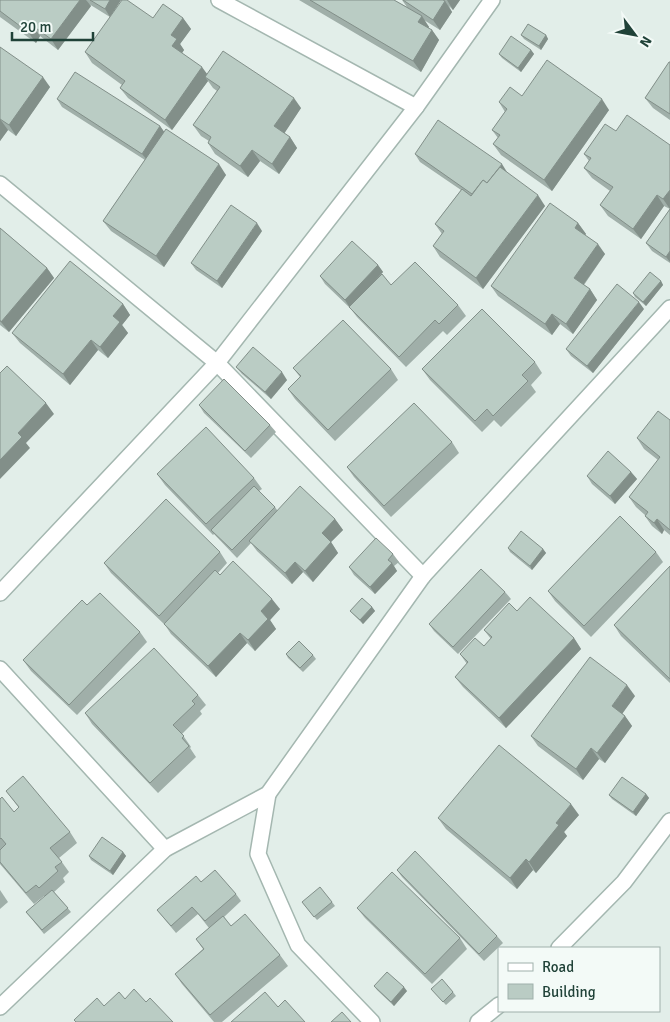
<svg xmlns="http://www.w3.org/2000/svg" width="670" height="1022" font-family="Signika,sans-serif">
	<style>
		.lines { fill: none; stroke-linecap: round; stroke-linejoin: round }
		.street-casing { stroke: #a4b7b0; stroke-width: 18 }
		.street { stroke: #fff; stroke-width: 15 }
		.wall { fill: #a0afa9 }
		.shaded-wall { fill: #828f89 }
		.building { fill: #baccc4; stroke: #828f89 }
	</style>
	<rect width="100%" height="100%" fill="#e2eee9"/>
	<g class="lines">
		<!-- street casing -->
		<g class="street-casing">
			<g id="street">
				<polyline points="219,0 416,107"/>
				<polyline points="0,184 217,363 423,576"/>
				<polyline points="0,593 217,363 416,107 492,0"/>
				<polyline points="0,669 165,849"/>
				<polyline points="268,794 258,854 298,945 372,1022"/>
				<polyline points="559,948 624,882 670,821"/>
				<polyline points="0,1007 165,849 268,794 423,576 670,308"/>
				<polyline points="478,1022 499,1005"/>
			</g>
		</g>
		<!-- street -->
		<use href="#street" class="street"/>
	</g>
	<!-- wall -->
	<g class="wall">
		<polygon points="0,0 121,0 110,17 89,4 91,6 58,50 40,36 36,43 0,17"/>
		<polygon points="299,0 394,0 407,7 402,0 460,0 453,10 449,6 452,12 440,30 424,20 429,27 428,28 432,30 439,40 421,72"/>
		<polygon points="153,18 183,18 191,29 180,44 184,50 182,53 207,74 301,108 284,133 290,137 297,148 279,174 260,161 248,177 215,154 208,143 209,141 201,136 193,125 217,91 213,88 208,81 172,130 128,98 120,88 122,85 92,63 85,52"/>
		<polygon points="521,35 546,35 548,39 541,50 524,39"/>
		<polygon points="0,47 50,87 16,136 8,130 0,141"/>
		<polygon points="531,50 534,54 521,72 502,58 499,54"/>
		<polygon points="670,62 670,120 653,108 645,98"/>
		<polygon points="522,96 609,110 552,191 501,155 493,144 498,138 492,130 505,112 499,102"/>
		<polygon points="57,99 160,126 164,132 226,175 164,267 111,231 103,221 145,160 62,107"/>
		<polygon points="670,145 670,263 652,251 646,243 670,209 664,206 641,239 608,216 600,205 610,191 592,178 584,168 589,161 584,154"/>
		<polygon points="415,154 507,172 545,206 483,289 440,257 433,246 442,234 435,224 461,190 420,162"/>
		<polygon points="578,223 586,234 585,235 605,254 584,285 590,289 597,300 573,334 560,324 552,335 498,296 491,286"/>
		<polygon points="0,228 47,268 54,278 9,332 0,325"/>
		<polygon points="262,231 222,288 196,270 191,263"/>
		<polygon points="378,265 383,272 371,285 391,285 458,305 466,316 447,335 443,331 406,367 357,317 350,308 325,284 320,276"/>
		<polygon points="661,281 663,285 646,306 635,297 633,293"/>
		<polygon points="123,304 130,315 122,325 128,333 108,358 98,350 70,385 20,343 12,333"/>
		<polygon points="644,309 593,373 571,356 566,349"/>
		<polygon points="535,362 542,373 531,385 536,392 501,427 494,420 482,432 430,380 422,369"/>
		<polygon points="236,367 287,380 271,399 242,374"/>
		<polygon points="293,368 391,369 398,380 335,441 295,399 288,389 300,377"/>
		<polygon points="199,405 270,425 276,432 251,458 204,413"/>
		<polygon points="670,420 670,535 664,530 662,534 652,526 645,516 645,515 636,507 629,497 658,460 644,449 637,438"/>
		<polygon points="452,442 459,453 391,517 354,477 347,467"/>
		<polygon points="631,472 637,479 615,504 592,484 587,476"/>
		<polygon points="157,474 254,478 262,489 259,491 275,507 277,510 335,519 343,530 331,542 338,553 313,582 303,572 292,584 257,551 251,543 237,558 214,534 213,535 165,485"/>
		<polygon points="508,548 543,549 546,553 532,570 510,552"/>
		<polygon points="220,552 227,563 218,573 220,575 280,609 270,620 276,629 255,651 247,643 216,677 171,634 165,625 111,573 104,563"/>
		<polygon points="656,552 663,562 591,637 555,601 548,591"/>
		<polygon points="393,554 399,562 394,566 397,571 375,594 354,575 349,567"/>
		<polygon points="670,566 670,683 621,636 614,625"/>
		<polygon points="505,592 511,599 458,654 434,631 429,624"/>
		<polygon points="87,605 140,632 147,642 77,715 31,671 23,660"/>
		<polygon points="372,607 375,611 363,624 350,611"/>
		<polygon points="517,611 574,638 581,649 506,728 463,687 455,677 467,664 460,654 484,646 491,639 484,630"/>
		<polygon points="286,654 313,655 316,659 303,672 288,658"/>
		<polygon points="198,695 206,705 200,711 202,714 182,734 191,747 190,748 196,757 158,793 92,724 85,713"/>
		<polygon points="635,696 622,713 625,716 632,726 605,763 599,759 583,780 538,746 531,736"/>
		<polygon points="6,791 70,832 77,843 59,858 69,872 63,878 65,882 54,892 71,912 44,934 26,912 45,897 44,896 34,904 0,864 0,799 14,812 19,808"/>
		<polygon points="646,794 649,798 636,816 612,799 609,795"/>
		<polygon points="579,815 564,832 567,836 536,873 533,870 517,889 446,829 438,818"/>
		<polygon points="123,852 126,856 113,875 91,860 89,856"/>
		<polygon points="397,870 497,936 503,943 484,961 402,877"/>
		<polygon points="201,882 236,894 241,901 224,917 231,926 280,955 288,966 222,1022 214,1022 182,984 175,974 203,949 196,939 209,928 198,914 176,933 157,910"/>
		<polygon points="0,890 8,902 0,909"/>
		<polygon points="302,902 332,902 335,906 317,920"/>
		<polygon points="357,908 460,938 467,949 432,984 365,918"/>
		<polygon points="374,986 407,991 394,1006 377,990"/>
		<polygon points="431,989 453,992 456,996 446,1005"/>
	</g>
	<!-- shaded-wall -->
	<g class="shaded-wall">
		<polygon points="80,0 86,0 91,6 58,50 51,39"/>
		<polygon points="110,0 121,0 110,17 105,9"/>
		<polygon points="447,0 460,0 453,10"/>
		<polygon points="445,1 452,12 440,30 433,20"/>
		<polygon points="422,16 429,27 426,33 418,22"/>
		<polygon points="183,18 191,29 180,44 184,50 180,56 172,46 171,35"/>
		<polygon points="33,26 40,36 36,43 28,32"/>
		<polygon points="432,30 439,40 421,72 413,61"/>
		<polygon points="546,35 548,39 541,50 539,46"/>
		<polygon points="531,50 534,54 521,72 518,68"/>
		<polygon points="202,67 210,78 205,77 208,81 172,130 165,120"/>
		<polygon points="43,77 50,87 16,136 9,125"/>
		<polygon points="294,98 301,108 282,137 274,126"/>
		<polygon points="602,99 609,110 552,191 544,180"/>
		<polygon points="0,119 8,130 0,141"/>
		<polygon points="160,126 165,133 148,161 142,154"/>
		<polygon points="290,137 297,148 279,174 272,164"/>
		<polygon points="252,150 260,161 248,177 240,166"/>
		<polygon points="219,164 226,175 164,267 156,256"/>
		<polygon points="502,164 507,172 488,184"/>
		<polygon points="670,190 670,209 663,199"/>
		<polygon points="538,195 545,206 483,289 476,278"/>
		<polygon points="657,195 664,206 641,239 633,229"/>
		<polygon points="257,223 262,231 222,288 217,281"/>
		<polygon points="578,223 586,234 582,239 575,228"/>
		<polygon points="598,244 605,254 581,288 574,278"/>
		<polygon points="670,251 670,262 666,257"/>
		<polygon points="378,265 383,272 350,308 345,300"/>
		<polygon points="47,268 54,278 9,332 1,322"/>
		<polygon points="661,281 663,285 646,306 643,302"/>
		<polygon points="590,289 597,300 573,334 566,324"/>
		<polygon points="639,302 644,309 593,373 587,366"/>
		<polygon points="123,304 130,315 122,325 128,333 108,358 100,347 113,316"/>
		<polygon points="552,314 560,324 552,335 545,324"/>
		<polygon points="91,340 98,350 70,385 63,374"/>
		<polygon points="282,372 287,380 271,399 265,392"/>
		<polygon points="46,403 54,414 26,443 30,448 0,479 0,460 18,433"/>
		<polygon points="631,472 637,479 615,504 610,496"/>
		<polygon points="335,519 343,530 329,544 322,533"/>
		<polygon points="657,519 664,530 662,534 654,523"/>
		<polygon points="331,542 338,553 313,582 305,571"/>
		<polygon points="543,549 546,553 532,570 530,566"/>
		<polygon points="295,562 303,572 292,584 285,573"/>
		<polygon points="392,563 397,571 375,594 370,587"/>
		<polygon points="272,599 280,609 270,620 276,629 255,651 248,640 261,611"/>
		<polygon points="372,607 375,611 363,624 360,620"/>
		<polygon points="240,633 247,643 216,677 208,666"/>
		<polygon points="574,638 581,649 506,728 499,718"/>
		<polygon points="627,685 635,696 620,717 612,706"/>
		<polygon points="625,716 632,726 605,763 597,753"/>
		<polygon points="591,748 599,759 583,780 576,769"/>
		<polygon points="646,794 649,798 636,816 633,812"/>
		<polygon points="571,804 579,815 564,832 567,836 536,873 529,862 556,823"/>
		<polygon points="123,852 126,856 113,875 110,871"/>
		<polygon points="526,859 533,870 517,889 510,878"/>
		<polygon points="404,987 407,991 394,1006 391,1002"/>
	</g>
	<!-- building -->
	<g class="building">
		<polygon points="0,0 80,0 51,39 33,26 28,32 0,11"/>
		<polygon points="90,0 110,0 105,9"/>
		<polygon points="122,0 127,0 153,18 163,4 183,18 171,35 177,39 172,46 202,67 165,120 120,88 125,81 85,52"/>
		<polygon points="310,0 394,0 422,16 418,22 432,30 413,61"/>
		<polygon points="403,0 443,0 445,1 433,20"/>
		<polygon points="528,24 546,35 539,46 521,35"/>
		<polygon points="511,36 531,50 518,68 499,54"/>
		<polygon points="0,47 43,77 9,125 0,119"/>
		<polygon points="223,51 294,98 274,126 290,137 272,164 252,150 240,166 208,143 211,137 193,125 220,87 205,77"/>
		<polygon points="547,60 602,99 544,180 493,144 500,135 492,130 507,109 499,102 510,87 522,96"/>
		<polygon points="669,62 670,62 670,114 645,98"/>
		<polygon points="75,72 160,126 142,154 57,99"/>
		<polygon points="627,115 670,145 670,190 663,199 657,195 633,229 600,205 613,187 584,168 591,158 584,154 605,124 616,131"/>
		<polygon points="438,120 502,164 487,183 483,180 472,194 415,154"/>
		<polygon points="166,129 219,164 156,256 103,221"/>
		<polygon points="500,167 538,195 476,278 433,246 444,231 435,224 462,189 471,196 483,180 487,183"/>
		<polygon points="550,203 578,223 575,228 598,244 574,278 590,289 566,324 552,314 545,324 491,286"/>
		<polygon points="231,205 257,223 217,281 191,263"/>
		<polygon points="670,209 670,251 666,257 646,243"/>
		<polygon points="0,228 47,268 1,322 0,320"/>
		<polygon points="352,241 378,265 345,300 320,276"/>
		<polygon points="70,261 123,304 113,316 120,322 100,347 91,340 63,374 12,333"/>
		<polygon points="415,262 458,305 439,324 435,320 399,357 349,307 382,274 391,285"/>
		<polygon points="650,272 661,281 643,302 633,293"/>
		<polygon points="617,284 639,302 587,366 566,349"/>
		<polygon points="482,309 535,362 522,375 528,381 493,416 487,409 475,421 422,369"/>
		<polygon points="343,320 391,369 328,430 288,389 301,376 293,368"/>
		<polygon points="253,347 282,372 265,392 236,367"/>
		<polygon points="7,366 46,403 18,433 22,437 0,460 0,373"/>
		<polygon points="224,379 270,425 245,451 199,405"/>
		<polygon points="414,403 452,442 384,506 347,467"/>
		<polygon points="658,411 670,420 670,530 657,519 654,523 645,516 648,512 629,497 660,457 637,438"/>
		<polygon points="206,427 254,478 206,524 157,474"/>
		<polygon points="608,451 631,472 610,496 587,476"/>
		<polygon points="254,486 275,507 232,550 211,530"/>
		<polygon points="300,486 335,519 322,533 331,542 305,571 295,562 285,573 249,541"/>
		<polygon points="166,499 220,552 159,616 104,563"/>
		<polygon points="620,516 656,552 584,626 548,591"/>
		<polygon points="521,531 543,549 530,566 508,548"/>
		<polygon points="376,538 393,554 388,560 392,563 370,587 349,567"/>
		<polygon points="233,561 272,599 261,611 268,619 248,640 240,633 208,666 164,624 215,570 220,575"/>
		<polygon points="670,566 670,679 614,625"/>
		<polygon points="481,569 505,592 453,647 429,624"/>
		<polygon points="100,593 140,632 69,705 23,660 82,600 87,605"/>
		<polygon points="530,597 574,638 499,718 455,677 468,662 460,654 475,638 484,646 492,637 484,630 509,603 517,611"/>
		<polygon points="362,598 372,607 360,620 350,611"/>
		<polygon points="299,641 313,655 300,668 286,654"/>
		<polygon points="154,648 198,695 192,701 195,704 173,725 184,736 182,738 189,746 150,783 85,713"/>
		<polygon points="590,657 627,685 612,706 625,716 597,753 591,748 576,769 531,736"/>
		<polygon points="499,745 571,804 556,823 559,825 529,862 526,859 510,878 438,818"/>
		<polygon points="23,776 70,832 50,848 62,862 55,867 58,871 39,888 36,885 26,893 0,862 0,850 6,844 1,838 0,839 0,799 2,797 14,812 19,807 6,791"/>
		<polygon points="622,777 646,794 633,812 609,795"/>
		<polygon points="102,837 123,852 110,871 89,856"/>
		<polygon points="415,851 497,936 479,954 397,870"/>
		<polygon points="215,870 236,894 205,921 192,907 171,926 157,910 196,876 201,882"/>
		<polygon points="392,872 460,938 425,974 357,908"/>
		<polygon points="320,887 332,902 314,917 302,902"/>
		<polygon points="52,890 68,908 42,930 26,912"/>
		<polygon points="245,914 280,955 210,1015 175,974 204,949 196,939 223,916 231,926"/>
		<polygon points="387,972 404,987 391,1002 374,986"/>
		<polygon points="442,979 453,992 443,1002 431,989"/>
		<polygon points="134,989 146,1002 150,998 173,1022 76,1022 74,1020 97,998 104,1006 119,992 125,999"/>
		<polygon points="265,992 278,1007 285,1000 305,1022 231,1022"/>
		<polygon points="342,1012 351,1022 331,1022"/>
	</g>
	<!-- legend -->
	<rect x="498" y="947" width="162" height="65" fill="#f3faf7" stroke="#9fb0ab"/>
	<rect x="508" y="963" width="25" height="8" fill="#ffffff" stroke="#9fb0ab"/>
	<text x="542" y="972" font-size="15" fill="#204238">Road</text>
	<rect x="508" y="984" width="25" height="15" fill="#baccc4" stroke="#9fb0ab"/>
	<text x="542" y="997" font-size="15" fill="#204238">Building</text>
	<!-- north arrow -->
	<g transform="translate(635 35) rotate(122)" stroke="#f3faf7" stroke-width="4" paint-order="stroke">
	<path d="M0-4L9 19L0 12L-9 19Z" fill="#204238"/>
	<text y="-8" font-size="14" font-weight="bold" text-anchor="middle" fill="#204238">N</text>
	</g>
	<!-- scale -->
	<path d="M12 32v8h81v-8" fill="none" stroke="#204238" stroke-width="2.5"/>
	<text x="20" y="32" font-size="15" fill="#204238" stroke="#f3faf7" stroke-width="4" paint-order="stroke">20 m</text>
</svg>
